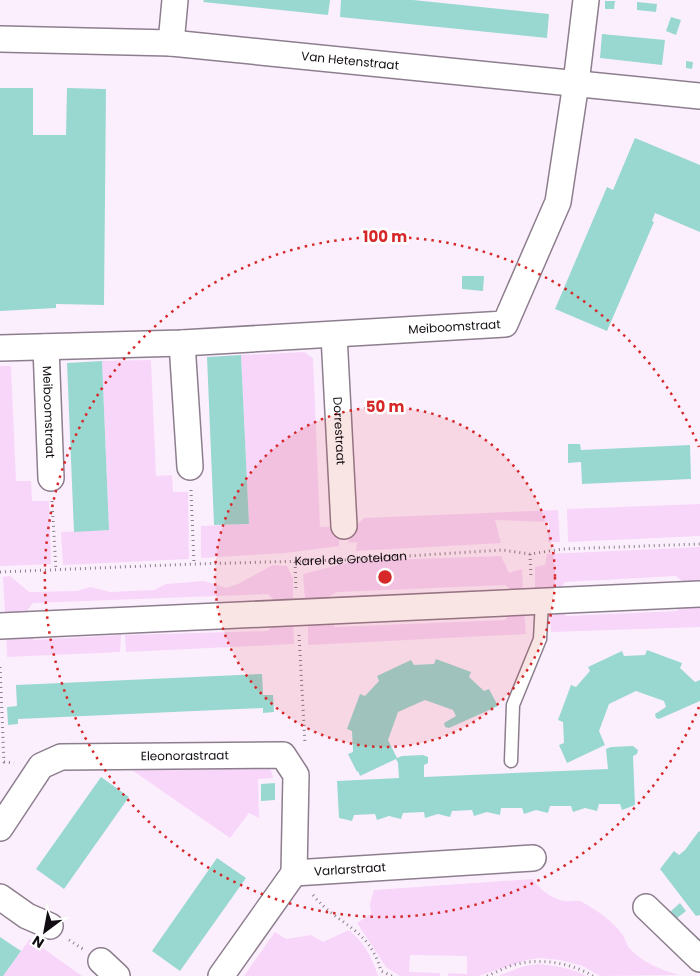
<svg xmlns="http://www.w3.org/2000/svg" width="700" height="976" font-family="Poppins,sans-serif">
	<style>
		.green { fill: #f8d6fa }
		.building { fill: #98d8d1 }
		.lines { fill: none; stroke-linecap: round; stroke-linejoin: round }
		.service-casing { stroke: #8d7e8e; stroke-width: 15 }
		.minor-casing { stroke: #8d7e8e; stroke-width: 28 }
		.path { stroke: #898089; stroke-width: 3; stroke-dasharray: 1 4; stroke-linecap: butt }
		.service { stroke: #fff; stroke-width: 12 }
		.minor { stroke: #fff; stroke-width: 25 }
		.ring { fill: none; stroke: #d62828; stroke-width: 2.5; stroke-dasharray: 2.5 5 }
		.labels { text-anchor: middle; stroke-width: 5; stroke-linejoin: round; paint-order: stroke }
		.street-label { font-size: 12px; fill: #120d12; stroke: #fff }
		.centre { fill: #d62828; stroke: #fff; stroke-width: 2.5 }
		.ring-label { font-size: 15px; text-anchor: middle; font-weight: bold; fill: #d62828; stroke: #fff; stroke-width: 5; stroke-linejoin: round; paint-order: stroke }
	</style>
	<rect width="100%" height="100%" fill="#fceffd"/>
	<!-- green -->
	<g class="green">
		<polygon points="304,352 313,358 320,527 339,526 339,546 285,553 201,558 201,526 249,524 241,355"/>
		<polygon points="151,360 156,476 172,475 173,492 188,492 189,559 63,565 61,532 109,530 102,361"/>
		<polygon points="0,366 11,366 16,481 31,481 32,501 49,501 51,564 0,566"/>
		<polygon points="700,504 700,536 568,542 567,509"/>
		<polygon points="558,510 560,542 548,542 549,522 495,520 501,543 356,551 357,542 349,543 348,533 364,518"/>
		<polygon points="700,547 700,583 686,584 676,576 565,582 560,590 535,590 535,567 545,565 547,554"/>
		<polygon points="501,556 509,573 522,569 523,590 513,591 505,585 337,592 325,599 305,599 303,574 354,561"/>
		<polygon points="273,565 287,566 293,579 293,600 275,601 268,594 33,603 26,612 5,613 3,577 10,576 29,592 77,591 90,587 110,592 154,590 166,584 204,581 226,588 238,584"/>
		<polygon points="700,604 700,627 551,632 550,610 564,610 566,616 677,611 679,606"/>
		<polygon points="524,611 526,634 308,645 308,621 331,620 335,627 505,620 510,614"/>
		<polygon points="293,621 294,644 126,652 125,635 268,631 274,624"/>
		<polygon points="26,632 34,640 121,635 120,652 7,657 6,633"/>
		<polygon points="265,765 271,770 273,778 258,779 259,818 249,813 230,838 129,768"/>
		<path d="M533 879C538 888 550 897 560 900 574 904 575 896 589 906 602 914 613 922 622 934 626 939 626 946 631 950 644 963 661 970 679 975L600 976 583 966 560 960 540 958 527 960 478 976H448V973L467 974V956L410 955 409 972 440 973V976H400L386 967 357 923 371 914 370 904 374 890Z"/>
		<path d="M349 930C364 943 372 956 378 976H244L275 932 286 939 311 935 323 942Z"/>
		<polygon points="30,939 82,976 3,976"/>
		<path d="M539 964C556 966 572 968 586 976H498L524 966Z"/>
	</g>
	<!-- building -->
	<g class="building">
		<polygon points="204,0 330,0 328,15 203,2"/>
		<polygon points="341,0 413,0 549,14 547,38 340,17"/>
		<polygon points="605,1 615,1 614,9 605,9"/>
		<polygon points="637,2 657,4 656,12 637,10"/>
		<polygon points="671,17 681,20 676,35 666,31"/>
		<polygon points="602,34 665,40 662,65 600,58"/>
		<polygon points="686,61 693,62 692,69 686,68"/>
		<polygon points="0,88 33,88 33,135 66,135 67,88 106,89 104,305 56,304 56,308 0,311"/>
		<polygon points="635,138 700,165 700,232 655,213 652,221 654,222 607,331 555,309 607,187 613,190"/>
		<polygon points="462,276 484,276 483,291 462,289"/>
		<polygon points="241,355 249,524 214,525 207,357"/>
		<polygon points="102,361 109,530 74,532 67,363"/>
		<polygon points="568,444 580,444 581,450 690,445 691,479 582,484 581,462 568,463"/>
		<polygon points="647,650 682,663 680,668 695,682 700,680 700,701 659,719 656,718 655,714 666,707 664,701 636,691 609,704 599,731 605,745 567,763 559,745 564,743 563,722 558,720 571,685 576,687 590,671 588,667 622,651 624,656 645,655"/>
		<polygon points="436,659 471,672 469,677 484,691 489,689 498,706 449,728 445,727 444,723 456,716 453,710 425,700 398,712 388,740 397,758 402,756 423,755 428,757 428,763 424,765 424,777 608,769 606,749 611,747 633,746 638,750 637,754 633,756 635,805 622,810 620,804 599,804 597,811 585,808 573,812 571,806 550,806 548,813 536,810 524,814 522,808 501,808 500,815 487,812 474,816 472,810 452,811 450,817 438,814 425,818 424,812 403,813 401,819 389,816 377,820 375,814 354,815 352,821 339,818 337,781 399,778 398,763 396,759 360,776 358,771 357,772 348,754 353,752 352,731 347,729 360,694 365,696 379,681 377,676 411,660 414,665 434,664"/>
		<polygon points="262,674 263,695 273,695 274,712 263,713 263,708 18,719 18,724 8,725 7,707 17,706 16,685"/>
		<polygon points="101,777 129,797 64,889 36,869"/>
		<polygon points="275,783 275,800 261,801 261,784"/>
		<polygon points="699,831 700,832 700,915 696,916 660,869 674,851 679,855 685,850"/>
		<polygon points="217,858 246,878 180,971 152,951"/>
		<polygon points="680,903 686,911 676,919 670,912"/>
		<polygon points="0,937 21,951 3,976 0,976"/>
	</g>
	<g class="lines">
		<!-- service casing -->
		<g class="service-casing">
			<polyline id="service" points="511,761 513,705 540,639 542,601"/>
		</g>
		<!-- minor casing -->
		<g class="minor-casing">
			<g id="minor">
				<path id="s2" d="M0 39 171 43 700 96"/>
				<polyline points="171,43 175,0"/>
				<path id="s3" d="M334 335 344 526"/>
				<polyline points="182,343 190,467"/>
				<path id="s4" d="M46 347 51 478"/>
				<path id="s5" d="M0 348 182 343 505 324 558 202 576 83 586 0"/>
				<polyline points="0,626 700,594"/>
				<path id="s6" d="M0 828 41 766 61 757 283 755 296 775 294 873"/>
				<path id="s7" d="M294 873 533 858"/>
				<polyline points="0,897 27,916 50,926"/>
				<polyline points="646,907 700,959"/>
				<polyline points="101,961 117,976"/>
				<polyline points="221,976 294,873"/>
			</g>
		</g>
		<!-- path -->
		<g class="path">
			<polyline points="191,490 194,564"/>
			<polyline points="52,501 56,570"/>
			<polyline points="530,554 531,579"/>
			<polyline points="295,562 296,589"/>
			<path id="s1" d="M0 572 194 564 345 560 502 550 530 554 563 549 700 544"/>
			<polyline points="299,635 305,744"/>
			<polyline points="0,667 4,762 14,763"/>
			<path d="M313 895C338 926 369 927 381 971L392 976"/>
			<polyline points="69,940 83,949"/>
			<path d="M487 976C497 972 507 966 517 964 542 958 571 963 593 976"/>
		</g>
		<!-- service -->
		<use href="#service" class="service"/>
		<!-- minor -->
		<use href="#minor" class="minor"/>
	</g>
	<!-- distance rings -->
	<circle cx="385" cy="577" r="170" fill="#d62828" fill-opacity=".12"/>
	<g class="ring">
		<circle cx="385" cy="577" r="170"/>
		<path d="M699 707A340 340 0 1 1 699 447"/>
	</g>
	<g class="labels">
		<!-- street labels -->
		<g class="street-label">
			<text dy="4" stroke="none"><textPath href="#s2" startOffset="351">Van Hetenstraat</textPath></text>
			<text dy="4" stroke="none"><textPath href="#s5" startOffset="455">Meiboomstraat</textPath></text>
			<text dy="4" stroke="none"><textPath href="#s4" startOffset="65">Meiboomstraat</textPath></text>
			<text dy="4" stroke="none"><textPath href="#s3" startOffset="96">Dorrestraat</textPath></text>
			<text dy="4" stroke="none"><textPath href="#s1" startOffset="351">Karel de Grotelaan</textPath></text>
			<text dy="4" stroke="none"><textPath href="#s6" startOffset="220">Eleonorastraat</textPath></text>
			<text dy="4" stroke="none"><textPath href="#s7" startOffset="56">Varlarstraat</textPath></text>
		</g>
	</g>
	<circle cx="385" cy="577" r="8" class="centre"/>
	<g class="ring-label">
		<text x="385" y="242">100 m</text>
		<text x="385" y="412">50 m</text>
	</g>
	<!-- north arrow -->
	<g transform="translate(45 931) rotate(212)" stroke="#ffffff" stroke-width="4" paint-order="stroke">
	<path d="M0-4L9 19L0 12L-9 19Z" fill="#120d12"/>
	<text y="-8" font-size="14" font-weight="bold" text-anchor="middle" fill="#120d12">N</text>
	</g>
</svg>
